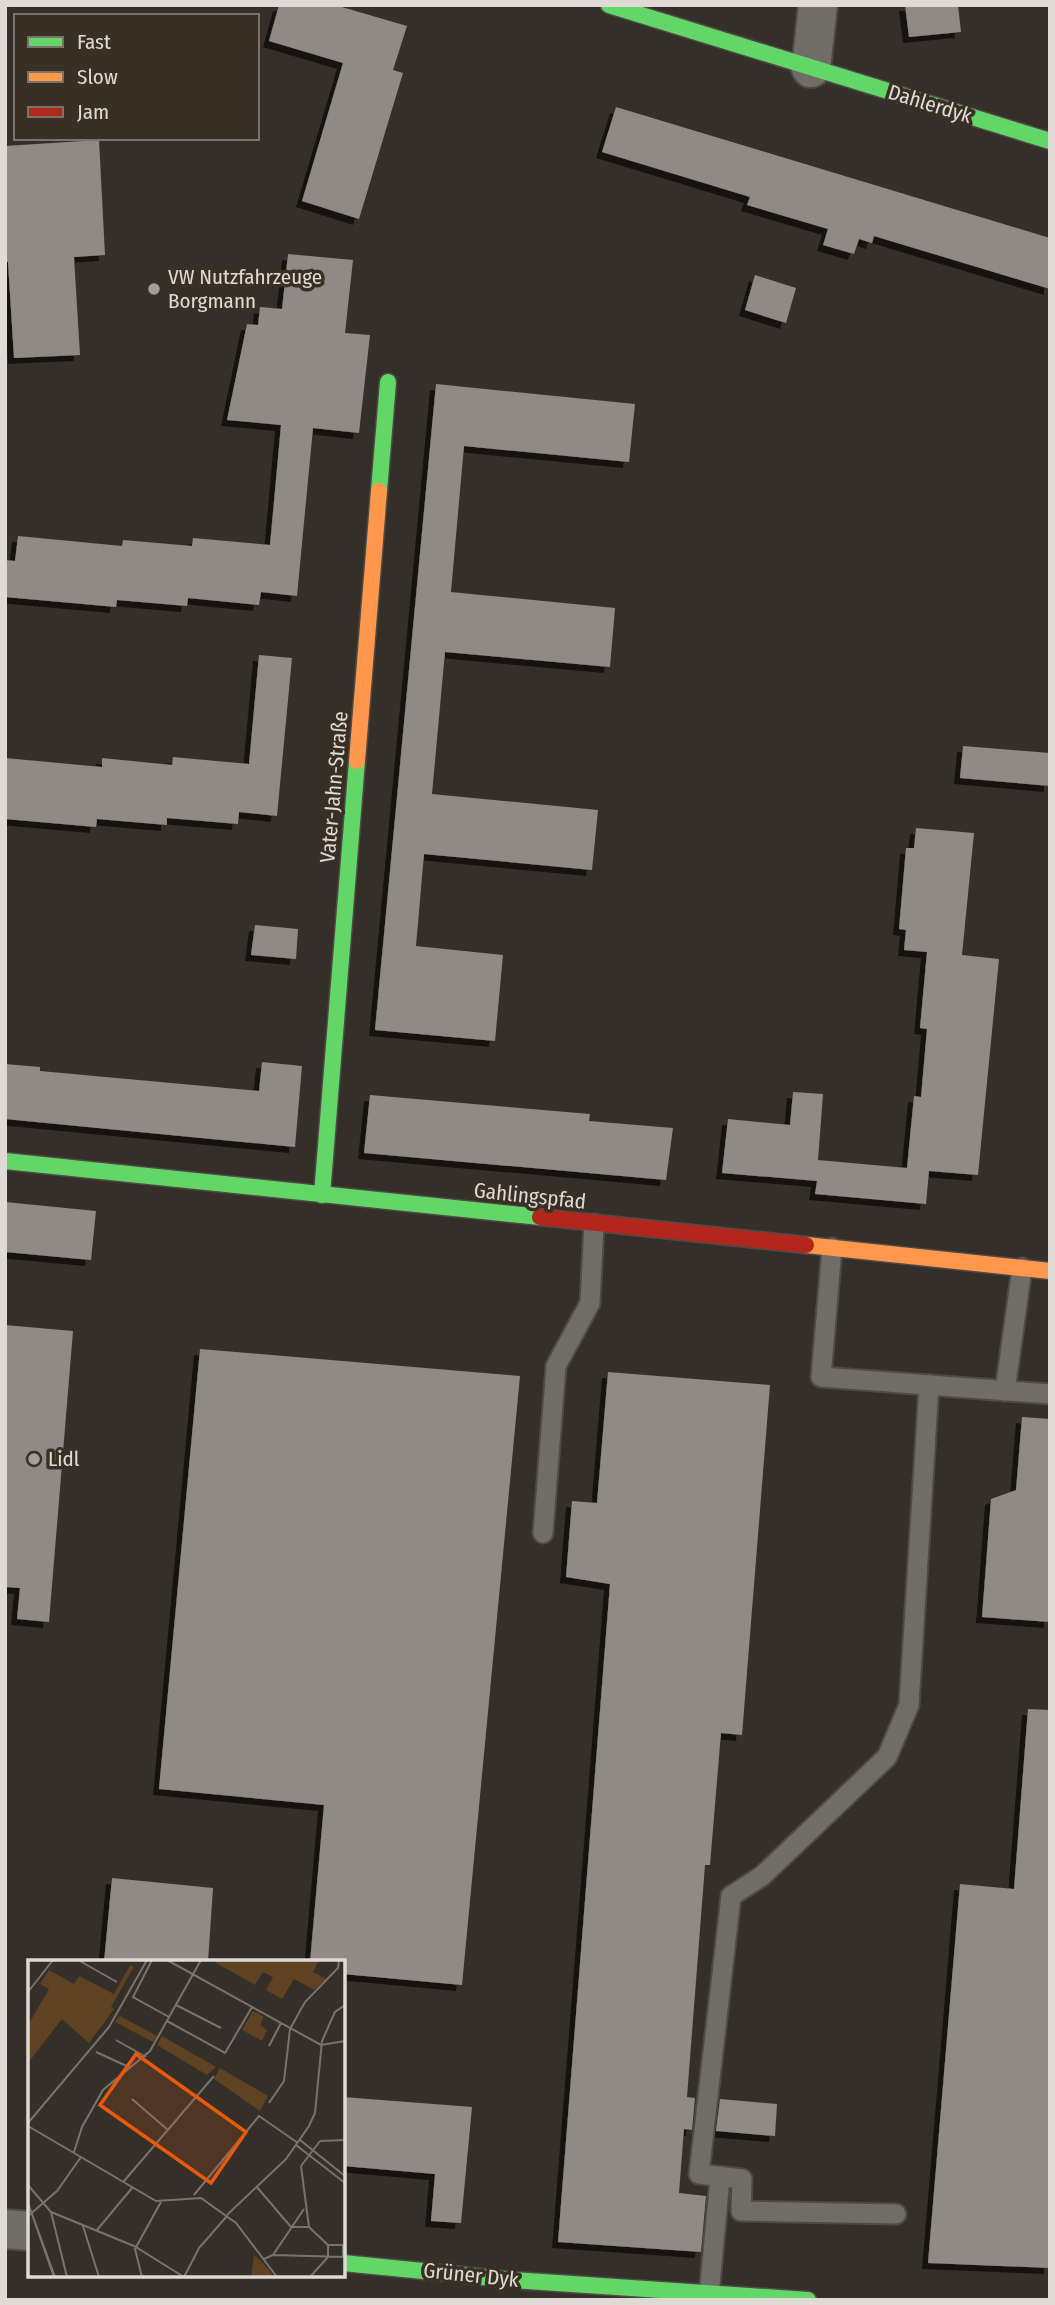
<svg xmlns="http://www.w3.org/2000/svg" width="1055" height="2305" font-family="'Fira Sans Condensed',sans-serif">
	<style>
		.building { fill: #8f8a85; filter: url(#shadow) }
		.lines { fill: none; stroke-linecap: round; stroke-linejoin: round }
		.lane-casing { stroke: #4e4a45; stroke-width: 23 }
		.street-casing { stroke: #4e4a45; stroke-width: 42 }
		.fast-casing { stroke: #4e4a45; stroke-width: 19 }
		.slow-casing { stroke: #4e4a45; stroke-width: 19 }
		.jam-casing { stroke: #4e4a45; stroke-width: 19 }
		.lane { stroke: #706d69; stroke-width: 19 }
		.street { stroke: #706d69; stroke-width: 38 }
		.fast { stroke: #63d668; stroke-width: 16 }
		.slow { stroke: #ff974d; stroke-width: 16 }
		.jam { stroke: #b3261e; stroke-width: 16 }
		.poi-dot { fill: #a49e98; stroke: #382f25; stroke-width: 2.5 }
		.labels { text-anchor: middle; stroke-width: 7; stroke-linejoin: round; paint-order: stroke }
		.street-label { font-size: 21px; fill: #e0dad4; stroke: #382f25 }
		.poi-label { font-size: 21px; fill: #e0dad4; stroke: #382f25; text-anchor: start }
		.inset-road { fill: none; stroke: #79736d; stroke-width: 2 }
		.view { fill: #e8590c; fill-opacity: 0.15; stroke: #e8590c; stroke-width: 3.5 }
		.inset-edge { fill: none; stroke: #e0dad4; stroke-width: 3.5 }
	</style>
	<defs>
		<filter id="shadow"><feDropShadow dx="-6" dy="6" stdDeviation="0" flood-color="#0009"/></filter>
	</defs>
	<rect width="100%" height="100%" fill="#342f29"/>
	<!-- building -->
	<g class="building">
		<polygon points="279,5 335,5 407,26 393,70 403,73 359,219 302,201 343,63 269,41"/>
		<polygon points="905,5 958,5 961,32 909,37"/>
		<polygon points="616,107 1050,238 1050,289 874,236 872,243 859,239 854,254 823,245 828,229 747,205 750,197 602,152"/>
		<polygon points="99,140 105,255 74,257 80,355 14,358 8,262 5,262 5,146"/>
		<polygon points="288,254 353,260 345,333 370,335 359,433 313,428 297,596 261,592 259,605 188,598 187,606 117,600 116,607 5,597 5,560 15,561 18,536 122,546 123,540 192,546 193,538 270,545 281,425 227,420 247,324 258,325 260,307 282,309"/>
		<polygon points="755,275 796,288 786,323 745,310"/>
		<polygon points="436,384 635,404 629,462 464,446 451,592 615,608 610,667 445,652 432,794 598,810 592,870 424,854 416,946 503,955 495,1041 375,1030"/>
		<polygon points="259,655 292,658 277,816 239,812 238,824 167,818 167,825 97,819 96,827 5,819 5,758 102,767 102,758 172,765 173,757 249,764"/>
		<polygon points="963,746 1050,753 1050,786 960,778"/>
		<polygon points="916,828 974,833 962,955 999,959 978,1175 929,1171 926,1204 815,1194 817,1181 722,1173 728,1119 790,1125 793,1092 823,1094 818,1160 907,1168 914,1096 921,1097 927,1029 920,1028 927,952 904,950 906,930 899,929 906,848 914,848"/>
		<polygon points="255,925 298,929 296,959 251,955"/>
		<polygon points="262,1062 302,1066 295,1147 5,1119 5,1064 40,1067 40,1071 259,1091"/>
		<polygon points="370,1095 590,1114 589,1121 673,1128 666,1180 364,1153"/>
		<polygon points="5,1202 96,1211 91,1260 5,1252"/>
		<polygon points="5,1325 73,1331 49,1622 17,1619 20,1588 5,1587"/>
		<polygon points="200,1349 520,1376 462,1985 343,1974 343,1962 310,1962 324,1805 159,1789"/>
		<polygon points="608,1372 770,1385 742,1735 721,1733 710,1865 705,1865 687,2097 695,2098 692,2130 684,2129 679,2193 706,2196 701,2252 558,2242 610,1584 566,1577 572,1501 597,1503"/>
		<polygon points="1022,1417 1050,1419 1050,1622 982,1617 991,1499 1016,1490"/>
		<polygon points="1028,1709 1050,1710 1050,2268 928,2263 960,1884 1014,1889"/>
		<polygon points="112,1878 213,1888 208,1962 104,1962"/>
		<polygon points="343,2097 472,2107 461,2223 431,2221 435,2174 343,2166"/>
		<polygon points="720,2099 777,2104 775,2136 716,2131"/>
	</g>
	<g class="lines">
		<!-- lane casing -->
		<g class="lane-casing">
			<g id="lane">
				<polyline points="832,1248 821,1377 1050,1394"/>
				<polyline points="1005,1391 1022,1268"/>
				<polyline points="543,1533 556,1366 590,1303 594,1224"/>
				<polyline points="896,2214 741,2211 742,2179 699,2174 731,1896 762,1876 887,1757 909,1705 929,1385"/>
				<polyline points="709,2295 720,2178"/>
			</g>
		</g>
		<!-- street casing -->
		<g class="street-casing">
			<g id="street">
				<polyline points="811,68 818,5"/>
				<polyline points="5,2229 30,2231"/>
			</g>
		</g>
		<!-- fast casing -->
		<g class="fast-casing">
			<g id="fast">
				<polyline points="609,5 1050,141"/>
				<polyline points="379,491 388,382"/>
				<polyline points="5,1161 540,1217"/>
				<polyline points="322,1195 357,761"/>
				<polyline points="343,2263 513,2280 808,2300"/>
			</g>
		</g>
		<!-- slow casing -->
		<g class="slow-casing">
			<g id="slow">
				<polyline points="357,761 379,491"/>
				<polyline points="806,1245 1050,1271"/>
			</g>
		</g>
		<!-- jam casing -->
		<g class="jam-casing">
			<polyline id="jam" points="540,1217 806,1245"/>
		</g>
		<!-- lane -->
		<use href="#lane" class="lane"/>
		<!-- street -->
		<use href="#street" class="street"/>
		<!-- fast -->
		<use href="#fast" class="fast"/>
		<!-- slow -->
		<use href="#slow" class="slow"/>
		<!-- jam -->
		<use href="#jam" class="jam"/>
	</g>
	<!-- markers -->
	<g class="poi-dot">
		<circle cx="154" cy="289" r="7"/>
		<circle cx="34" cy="1459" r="7"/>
	</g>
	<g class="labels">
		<!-- street labels -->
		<g class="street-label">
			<text transform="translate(930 104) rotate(17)" y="7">Dahlerdyk</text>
			<text transform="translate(334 787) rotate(-85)" y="7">Vater-Jahn-Straße</text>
			<text transform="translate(530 1196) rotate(6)" y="7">Gahlingspfad</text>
			<text transform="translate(471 2275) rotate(6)" y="7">Grüner Dyk</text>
		</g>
		<!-- poi labels -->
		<g class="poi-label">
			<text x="168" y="284">VW Nutzfahrzeuge<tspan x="168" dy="24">Borgmann</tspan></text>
			<text x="48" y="1466">Lidl</text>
		</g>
	</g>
	<!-- overview -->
	<g transform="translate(28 1960)">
		<rect width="317" height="317" fill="#342f29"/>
		<path d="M183 0H291L285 12 298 19 286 30 266 19 254 39 238 30 245 17 235 12 227 25ZM102 5 106 7 83 47 86 49 61 83 34 59 0 103V65L21 29 12 24 21 10 46 24 51 16 86 34ZM225 51 236 57 232 65 239 70 234 81 214 70ZM92 56 129 76 125 82 87 62ZM134 76 188 107 179 115 129 85ZM192 108 240 136 232 151 186 119Z" fill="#5e4221"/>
		<path d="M226 295 232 300 247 317H223Z" fill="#5e4221"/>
		<path class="inset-road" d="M50 0 89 22M124 0 105 37 141 57M139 0 293 85 317 81M0 32 25 0M148 45 193 68M139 61 197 93 224 47M88 80 118 97M241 86 253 63M68 92 103 108M104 139 140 170M241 143 256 121 262 69 277 42 310 8 311 0M0 163 81 67 119 0M0 166 128 241 173 238 208 263 249 317M272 180 317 216M292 181 317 180M268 185 317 223M46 192 54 167 75 130 122 91 173 0M273 206 281 267M273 206 292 181M96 221 186 116M0 225 23 252 39 317M228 226 263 267H281M166 235 231 156 270 183M0 243 26 317M0 243 27 317M23 252 106 286 156 317M199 255 258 199 281 166 287 153 294 81 307 52 317 45M0 256 29 231 53 197M55 266 71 317M281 267 300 285M69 270 104 228M245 295 317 297M236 299 245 295 276 249M114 317 107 289 133 242M156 317 171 288 199 256M282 317 300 297V285H315V297"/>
		<path class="view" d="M108 94 218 172 183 223 72 145Z"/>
		<rect width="317" height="317" class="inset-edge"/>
	</g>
	<!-- border -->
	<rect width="1055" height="2305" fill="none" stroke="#e0dad4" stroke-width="14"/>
	<!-- legend -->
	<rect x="14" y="14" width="245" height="126" fill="#382f25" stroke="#7b736b" stroke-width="2"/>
	<rect x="28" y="37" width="35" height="10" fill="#63d668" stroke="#7b736b" stroke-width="2"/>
	<text x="77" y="49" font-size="21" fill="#e0dad4">Fast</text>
	<rect x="28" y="72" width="35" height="10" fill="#ff974d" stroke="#7b736b" stroke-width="2"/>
	<text x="77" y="84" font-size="21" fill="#e0dad4">Slow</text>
	<rect x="28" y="107" width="35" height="10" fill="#b3261e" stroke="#7b736b" stroke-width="2"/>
	<text x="77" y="119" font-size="21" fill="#e0dad4">Jam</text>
</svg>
